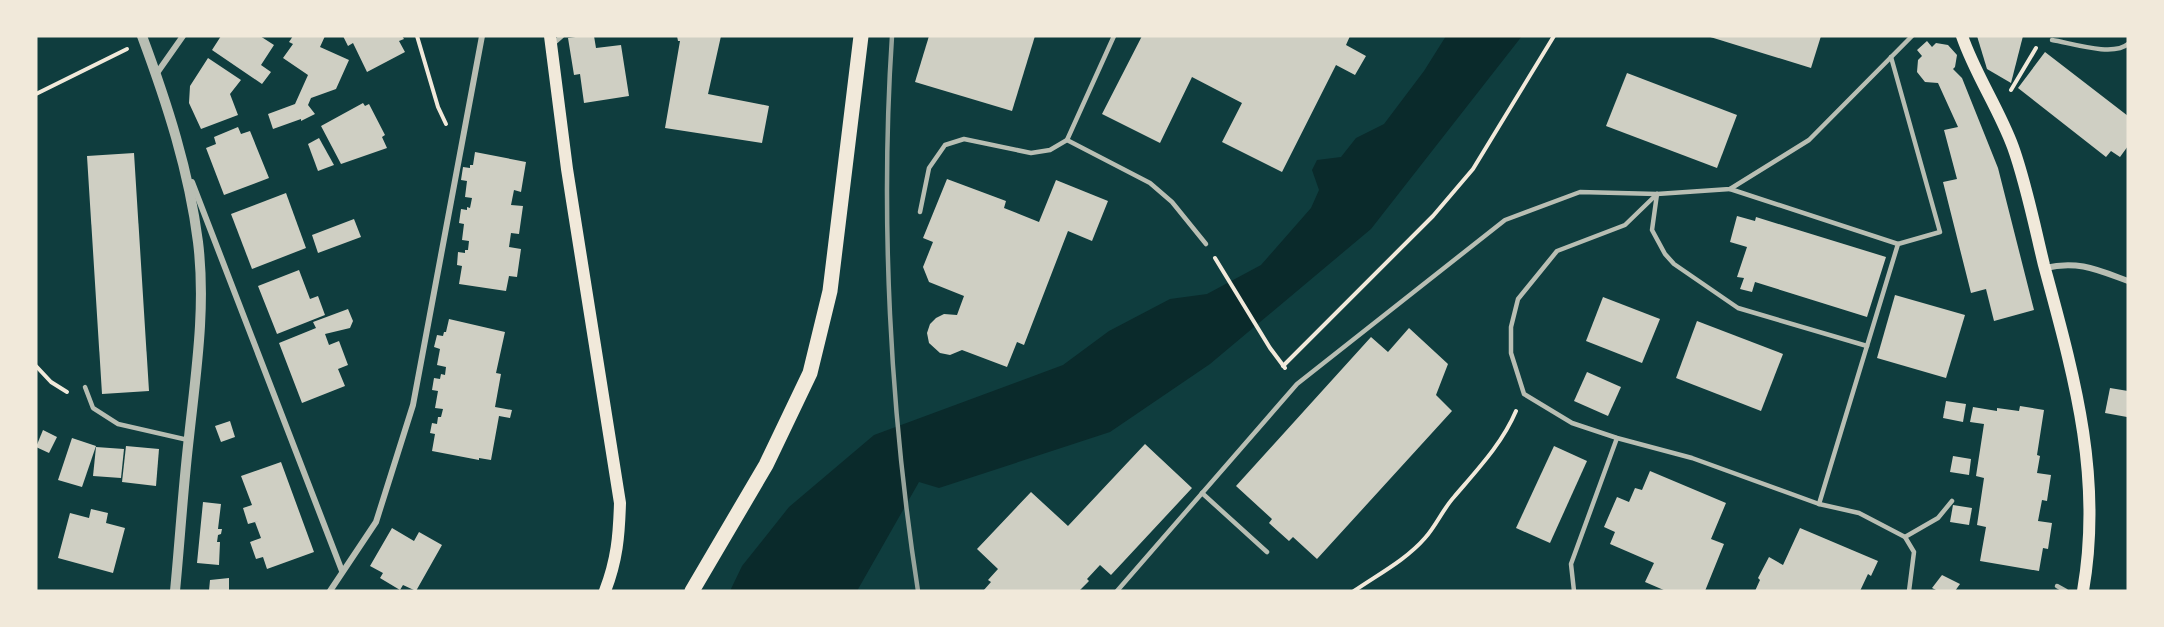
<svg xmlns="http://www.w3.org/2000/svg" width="2164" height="627" font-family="'Varela Round',sans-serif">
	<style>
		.water { fill: #0a2a2b }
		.building { fill: #cfcfc3 }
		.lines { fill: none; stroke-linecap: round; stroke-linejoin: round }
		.path { stroke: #f1e9da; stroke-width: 4 }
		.service { stroke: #b8beb3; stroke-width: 4.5 }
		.minor { stroke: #b8beb3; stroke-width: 6 }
		.tertiary { stroke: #b8beb3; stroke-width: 10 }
		.secondary { stroke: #f1e9da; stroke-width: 12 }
		.primary { stroke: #f1e9da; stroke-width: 15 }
		.rail { stroke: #97a49c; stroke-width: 4.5 }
	</style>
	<rect width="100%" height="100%" fill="#0f3d3e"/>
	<!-- water -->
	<polygon class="water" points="1446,36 1522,36 1371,229 1210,364 1110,432 939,488 919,482 857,591 730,591 742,566 789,507 874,435 1063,365 1109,331 1170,299 1207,294 1261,265 1311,208 1319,190 1312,170 1317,160 1341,157 1356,138 1384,124 1424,71"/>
	<!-- building -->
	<g class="building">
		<polygon points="221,36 260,36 274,45 261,65 271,72 262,84 212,50"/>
		<polygon points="293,36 325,36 320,47 349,60 336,89 311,98 308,105 315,114 301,121 301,119 273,129 268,114 295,104 308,75 283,58 293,44 289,42"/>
		<polygon points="343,36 402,36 404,39 399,41 405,52 367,72 353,43 348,46"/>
		<polygon points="583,36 594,36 596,48 621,45 629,96 584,103 580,74 574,75 568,38"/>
		<polygon points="677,36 721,36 708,94 769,106 762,143 665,128 680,41 678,41"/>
		<polygon points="929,36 1035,36 1012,111 915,82"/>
		<polygon points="1142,36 1350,36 1346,45 1366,56 1355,75 1336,65 1282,172 1222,142 1242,103 1192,77 1160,143 1102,114"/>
		<polygon points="1707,36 1821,36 1811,68"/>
		<polygon points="1977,36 2023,36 2011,83 1987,69"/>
		<polygon points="1927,41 1932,47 1936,43 1948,45 1957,55 1955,67 1953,69 1962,78 1998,168 2034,310 1994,321 1986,289 1971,293 1943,182 1957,179 1944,130 1958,127 1938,83 1925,82 1917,72 1918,60 1922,56 1917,50"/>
		<polygon points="2045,52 2128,116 2128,146 2120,157 2111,151 2106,157 2018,88"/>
		<polygon points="208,58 241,80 230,94 238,115 201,129 189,103 190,86"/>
		<polygon points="1627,73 1737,115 1717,168 1606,126"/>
		<polygon points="363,103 365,106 369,104 385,135 382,137 387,148 341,164 321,126"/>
		<polygon points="238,127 241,134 250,131 269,178 224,195 206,148 216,144 214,137"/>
		<polygon points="319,138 334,165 318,171 308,144"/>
		<polygon points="475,152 526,162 521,192 514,190 511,205 523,206 519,234 511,233 509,247 521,249 517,277 509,276 506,291 459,284 462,266 457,265 458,252 465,253 465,250 468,250 469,241 462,240 464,224 459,223 461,209 467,210 467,207 470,208 472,198 465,197 467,181 461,180 463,167 470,168 470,165 473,165"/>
		<polygon points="134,153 149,391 102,394 87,156"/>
		<polygon points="947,179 1006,201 1004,208 1039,222 1056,180 1108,201 1092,241 1068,231 1024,345 1017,342 1007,367 962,350 950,355 940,353 929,343 927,333 930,324 936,318 944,314 957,315 964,296 929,282 923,267 933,242 923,238"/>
		<polygon points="286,193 306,248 252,269 231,214"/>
		<polygon points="1737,216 1755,221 1756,217 1886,257 1867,317 1755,282 1752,292 1740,289 1744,278 1737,277 1747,247 1730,242"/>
		<polygon points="354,219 361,237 318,253 312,235"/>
		<polygon points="299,270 310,299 318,296 325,315 277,334 258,286"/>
		<polygon points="1895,295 1965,315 1946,378 1877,358"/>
		<polygon points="1603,297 1660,319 1642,363 1586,341"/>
		<polygon points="348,309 353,321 350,328 325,334 329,345 339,341 348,365 338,369 345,386 302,403 279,343 316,328 313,322"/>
		<polygon points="449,319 505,332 496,373 501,374 495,407 512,410 510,418 499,416 491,460 479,458 479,460 432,451 435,434 430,433 432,423 437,424 438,417 441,417 443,409 435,408 438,391 432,390 434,378 440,379 441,374 445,375 446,367 437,365 440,349 434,347 437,335 443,336 444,332 446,332"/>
		<polygon points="1697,321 1783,354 1761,411 1676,378"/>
		<polygon points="1409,328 1448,364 1436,395 1452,411 1317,559 1293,537 1289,541 1269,523 1272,519 1236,486 1371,337 1388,352"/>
		<polygon points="1587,372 1621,387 1608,416 1574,401"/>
		<polygon points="2110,388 2128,391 2127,417 2105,413"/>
		<polygon points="1946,401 1966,404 1963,422 1943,418"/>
		<polygon points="2020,406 2044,410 2037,455 2040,456 2037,473 2051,475 2047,501 2042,500 2038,521 2052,523 2048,549 2043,548 2039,571 1980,561 1986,527 1977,525 1984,478 1976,476 1984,424 1970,422 1973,407 1997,411 1997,408 2019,411"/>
		<polygon points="230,421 235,437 221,442 215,426"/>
		<polygon points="43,430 57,437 49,453 36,447"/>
		<polygon points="72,438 96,446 82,487 58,480"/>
		<polygon points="1145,444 1192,488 1111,575 1100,565 1087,579 1089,581 1079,591 983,591 991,582 988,580 998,569 977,549 1031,492 1068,526"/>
		<polygon points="126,446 159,449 156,486 122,482"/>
		<polygon points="1554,446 1587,461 1550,543 1516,528"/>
		<polygon points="96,447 124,449 121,478 93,476"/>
		<polygon points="1953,456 1971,459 1969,475 1950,472"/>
		<polygon points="281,462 314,552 267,569 263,557 256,559 250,542 261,538 255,522 265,519 248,524 243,508 252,505 241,476"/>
		<polygon points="1650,471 1726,503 1711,539 1724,544 1705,591 1666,591 1645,582 1654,563 1610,544 1615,532 1604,527 1617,497 1629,502 1635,488 1642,490"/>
		<polygon points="203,502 221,504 218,529 222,529 221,534 218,535 217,542 220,542 219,565 197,563"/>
		<polygon points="1953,505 1972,508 1969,525 1950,522"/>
		<polygon points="91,509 108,513 106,523 125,528 113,573 58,558 70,513 89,518"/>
		<polygon points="392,528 414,541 419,532 442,545 416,591 403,585 400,590 380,578 383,573 370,566"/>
		<polygon points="1800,528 1878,561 1871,576 1868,574 1860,591 1755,591 1760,580 1758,578 1769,557 1783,565"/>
		<polygon points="1942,575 1960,584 1955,591 1938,591 1932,588"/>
		<polygon points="229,578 229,591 209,591 210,580"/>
	</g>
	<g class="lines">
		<!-- path -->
		<g class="path">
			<polyline points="417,36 438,107 446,124"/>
			<polyline points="2011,90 2036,48"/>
			<polyline points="36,94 127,49"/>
			<polyline points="1215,258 1270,348 1285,368"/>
			<polyline points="36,366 51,382 67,392"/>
			<polyline points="1283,366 1433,216 1473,169 1554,36"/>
			<path d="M1354 591C1377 575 1406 560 1425 538 1436 526 1443 509 1454 497 1477 470 1502 444 1516 411"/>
		</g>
		<!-- service -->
		<g class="service">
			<path d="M2052 40C2071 43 2113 57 2128 44"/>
			<polyline points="553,44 562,36"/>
			<polyline points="1067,140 1150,183 1172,202 1206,244"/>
			<polyline points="1730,189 1898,244 1940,232 1891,57"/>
			<polyline points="1657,194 1625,225 1557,251 1518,299 1511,327 1511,353 1524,394 1572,423 1617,438 1692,458 1819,504 1859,513 1905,537 1914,552 1909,591"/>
			<polyline points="1657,194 1652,230 1665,254 1674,264 1738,308 1867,346"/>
			<polyline points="920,212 929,168 945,145 964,139 1031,153 1050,150 1067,140 1114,36"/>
			<polyline points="85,387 93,408 118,424 188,440"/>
			<polyline points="1202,493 1267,552"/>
			<polyline points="1819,504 1898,244"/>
			<polyline points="1905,537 1938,518 1952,501"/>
			<polyline points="2057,586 2066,591"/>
			<polyline points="1117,591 1297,384 1505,220 1580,192 1657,194 1730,189 1809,140 1912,36"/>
			<polyline points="1574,591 1571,564 1617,438"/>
		</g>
		<!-- minor -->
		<g class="minor">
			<polyline points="157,73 183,36"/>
			<polyline points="192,182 342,571"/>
			<path d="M2045 268C2078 260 2098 270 2128 281"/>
			<polyline points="330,591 376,522 413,405 482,36"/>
		</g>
		<!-- tertiary -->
		<path class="tertiary" d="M142 36C167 103 189 171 198 242 206 307 196 372 189 437 183 488 180 540 175 591"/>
		<!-- secondary -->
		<g class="secondary">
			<path d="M550 36 567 169 620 503C619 536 617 560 605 591"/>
			<path d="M1962 36C1975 74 1999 109 2013 147 2026 183 2035 228 2044 265 2074 376 2103 476 2083 591"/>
		</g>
		<!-- primary -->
		<polyline class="primary" points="692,591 766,465 810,373 830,291 861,36"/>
		<!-- rail -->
		<path class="rail" d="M892 36C880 218 890 411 918 591"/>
	</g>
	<!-- border -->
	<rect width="2164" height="627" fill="none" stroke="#f1e9da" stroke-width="75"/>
</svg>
